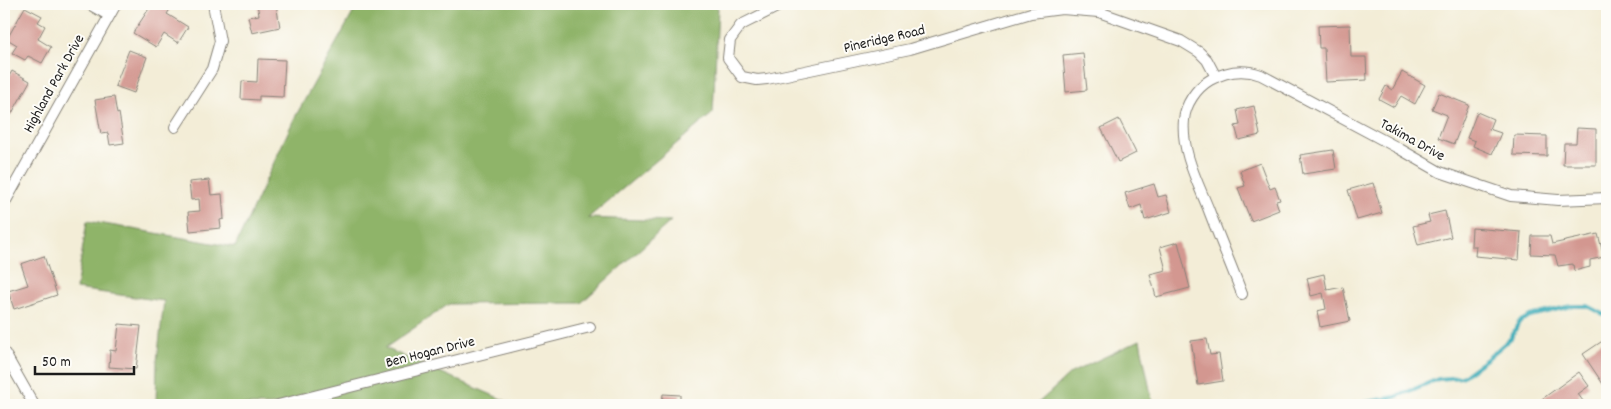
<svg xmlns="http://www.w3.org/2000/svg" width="1611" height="409" font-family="Dekko,sans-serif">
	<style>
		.forest { fill: #8fb469; stroke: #566842 }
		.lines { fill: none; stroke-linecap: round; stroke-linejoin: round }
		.stream { stroke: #3bacb8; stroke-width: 4 }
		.building { fill: #d39790 }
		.street-casing { stroke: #88847a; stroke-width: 12 }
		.street { stroke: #fff; stroke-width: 10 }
		.labels { text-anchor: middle; stroke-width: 4; stroke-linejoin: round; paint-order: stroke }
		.street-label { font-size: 15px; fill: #1c1c1c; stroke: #fdfcf7 }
	</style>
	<rect width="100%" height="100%" fill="#fdfcf7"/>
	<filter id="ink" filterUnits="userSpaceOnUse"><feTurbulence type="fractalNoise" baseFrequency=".02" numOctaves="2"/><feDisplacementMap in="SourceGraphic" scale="10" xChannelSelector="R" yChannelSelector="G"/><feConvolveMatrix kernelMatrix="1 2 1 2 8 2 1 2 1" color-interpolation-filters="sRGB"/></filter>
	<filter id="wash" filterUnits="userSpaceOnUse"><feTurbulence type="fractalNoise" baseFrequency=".0096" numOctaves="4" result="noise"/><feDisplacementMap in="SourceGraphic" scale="20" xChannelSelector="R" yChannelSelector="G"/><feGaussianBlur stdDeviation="1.12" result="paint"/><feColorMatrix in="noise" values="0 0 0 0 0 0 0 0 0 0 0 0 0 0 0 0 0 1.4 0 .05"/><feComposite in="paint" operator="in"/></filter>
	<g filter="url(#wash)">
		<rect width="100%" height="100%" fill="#f3edd7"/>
		<!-- forest -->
		<g class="forest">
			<polygon points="358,4 714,4 718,8 713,113 588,218 671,221 581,303 449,304 385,348 515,405 156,405 157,361 164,301 76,289 87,221 235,247 294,119"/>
			<polygon points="1140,340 1153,405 1036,405 1071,373"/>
		</g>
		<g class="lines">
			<!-- stream -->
			<polyline class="stream" points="1350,405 1395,397 1438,379 1462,377 1488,358 1511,338 1519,322 1530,316 1571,306 1588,306 1607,316"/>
		</g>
		<g id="blocks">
			<!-- building -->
			<g class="building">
				<polygon points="152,4 170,4 172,6 167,14 188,27 178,43 164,34 156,47 133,33"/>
				<polygon points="257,4 276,4 280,27 252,33 248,17 259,15"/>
				<polygon points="25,7 42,16 38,22 45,26 38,39 51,47 42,63 28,56 25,60 12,53 17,45 7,39"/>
				<polygon points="1350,25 1351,57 1366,57 1367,80 1326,82 1324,48 1319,48 1318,26"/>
				<polygon points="129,50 147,57 134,93 115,86"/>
				<polygon points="1083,53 1087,90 1066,92 1063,55"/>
				<polygon points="258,59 285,60 283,97 259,96 259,100 241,99 242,81 257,82"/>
				<polygon points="12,71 30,81 11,115 4,111 4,85"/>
				<polygon points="1402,72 1425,85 1415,104 1401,96 1394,107 1379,99 1386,86 1392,90"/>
				<polygon points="1439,93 1469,105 1454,144 1438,138 1447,115 1432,109"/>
				<polygon points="114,97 117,114 119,113 124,143 110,145 108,133 101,134 95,100"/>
				<polygon points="1254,106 1260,135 1239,140 1235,126 1240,125 1237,110"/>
				<polygon points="1477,112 1493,119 1489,129 1501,133 1492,154 1473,146 1475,141 1467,138"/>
				<polygon points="1119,119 1136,153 1118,162 1101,128"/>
				<polygon points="1577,128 1596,129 1596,165 1563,165 1564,143 1576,143"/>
				<polygon points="1514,135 1547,136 1547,156 1513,155"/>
				<polygon points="1333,150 1336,169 1303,174 1300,155"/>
				<polygon points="1260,163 1270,189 1275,187 1280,200 1276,201 1279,210 1251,221 1238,188 1245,186 1240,171"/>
				<polygon points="209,180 211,195 222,194 224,219 220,220 221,228 190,231 188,212 200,211 199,199 191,200 189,182"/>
				<polygon points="1373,183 1382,213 1357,220 1348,190"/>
				<polygon points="1154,184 1158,197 1166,195 1171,212 1145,220 1141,205 1130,209 1125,193"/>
				<polygon points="1445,211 1451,237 1418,245 1413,226 1430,222 1428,215"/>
				<polygon points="1472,228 1521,232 1519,260 1475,256 1476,246 1471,246"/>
				<polygon points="1598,234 1604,257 1590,260 1590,267 1574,271 1573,264 1558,266 1555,255 1531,254 1532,236 1550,236 1552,244"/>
				<polygon points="1178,242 1190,288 1156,297 1150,274 1166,270 1160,247"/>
				<polygon points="44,256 57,295 14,309 8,291 28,285 21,264"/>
				<polygon points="1324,274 1327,290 1343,287 1350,321 1320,327 1317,311 1326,309 1323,293 1311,296 1307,278"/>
				<polygon points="119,324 141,326 136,369 109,367 110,350 116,351"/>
				<polygon points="1607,338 1607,390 1583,354"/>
				<polygon points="1207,339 1210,355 1219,354 1223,381 1198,385 1191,341"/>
				<polygon points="1579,372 1589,386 1578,394 1583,401 1578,405 1547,405 1542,399"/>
				<polygon points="663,394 680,395 680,405 662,405"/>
			</g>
		</g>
	</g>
	<g filter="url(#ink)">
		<use href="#blocks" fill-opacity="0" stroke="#88847a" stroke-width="1"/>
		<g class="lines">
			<!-- street casing -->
			<g class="street-casing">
				<g id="street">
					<polyline points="89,4 108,15"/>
					<polyline points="783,4 741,25 730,40 728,58 742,77 757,80 767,79 910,49 1031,13 1062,9 1099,12 1181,41 1199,52 1207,60 1216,77"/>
					<polyline points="175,127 212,69 220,41 213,4"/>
					<polyline points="4,204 116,4"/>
					<path d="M1242 294C1231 265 1219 237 1208 208 1197 181 1181 150 1184 120 1185 105 1196 88 1210 80 1226 71 1243 68 1261 75L1398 148 1440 172 1511 196 1558 200 1607 198"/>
					<polyline points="4,352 34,405"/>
					<polyline points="278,405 590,327"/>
				</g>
			</g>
			<!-- street -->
			<use href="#street" class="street"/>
		</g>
	</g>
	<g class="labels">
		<!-- street labels -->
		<g class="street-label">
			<text transform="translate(884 38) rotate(-13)" y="5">Pineridge Road</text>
			<text transform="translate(53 83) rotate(-61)" y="5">Highland Park Drive</text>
			<text transform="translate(1413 139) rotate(29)" y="5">Takima Drive</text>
			<text transform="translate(430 351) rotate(-14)" y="5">Ben Hogan Drive</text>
		</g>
	</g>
	<!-- margin -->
	<rect width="1611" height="409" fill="none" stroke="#fdfcf7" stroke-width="20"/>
	<!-- scale -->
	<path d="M35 366v8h99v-8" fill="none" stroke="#1c1c1c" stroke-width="2.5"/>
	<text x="42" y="366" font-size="15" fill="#1c1c1c" stroke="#fdfcf7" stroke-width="4" paint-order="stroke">50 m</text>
</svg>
